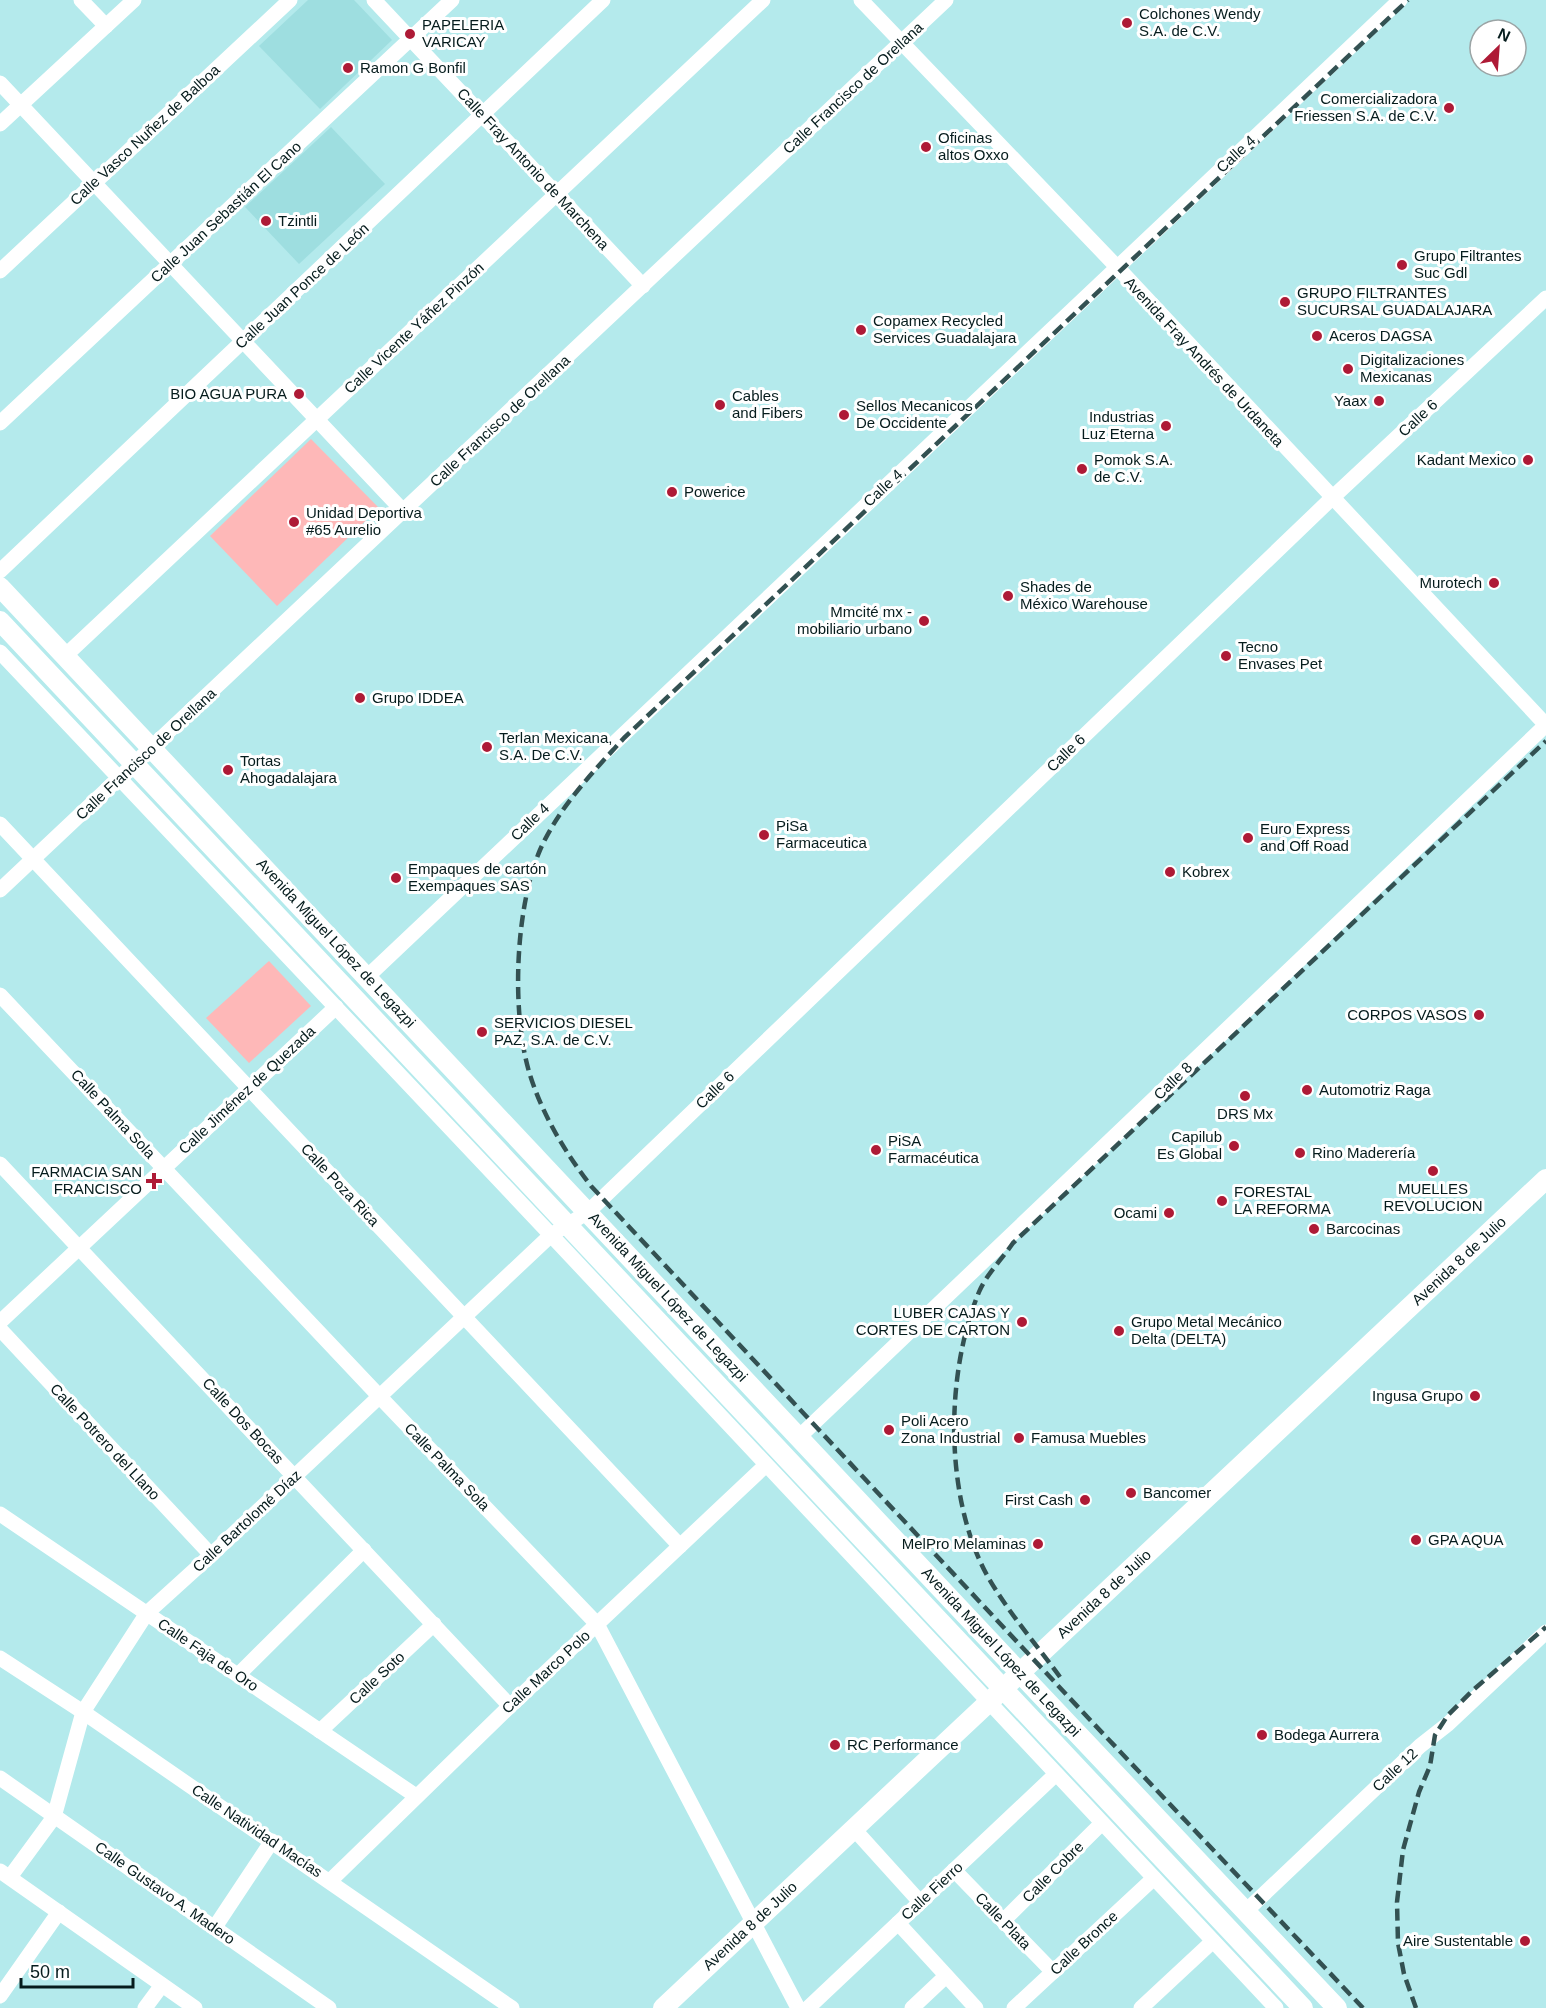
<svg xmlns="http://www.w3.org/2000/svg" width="1546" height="2008" font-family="Arial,sans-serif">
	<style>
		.built { fill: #9edee0 }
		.green { fill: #feb8b8 }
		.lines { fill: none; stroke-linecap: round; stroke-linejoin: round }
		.minor { stroke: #fff; stroke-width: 15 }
		.major { stroke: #fff; stroke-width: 20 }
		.rail { stroke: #335152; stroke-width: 4.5; stroke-dasharray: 12 6; stroke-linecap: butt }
		.poi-dot { fill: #ae1a36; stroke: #fff; stroke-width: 2 }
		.labels { text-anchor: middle; stroke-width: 6; stroke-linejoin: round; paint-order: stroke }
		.poi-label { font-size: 15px; fill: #061c1d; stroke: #fff; text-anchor: start }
		.street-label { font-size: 15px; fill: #061c1d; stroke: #fff }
	</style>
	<rect width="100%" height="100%" fill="#b4eaec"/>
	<!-- built -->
	<g class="built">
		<polygon points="308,0 354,0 392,40 320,109 259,46"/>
		<polygon points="331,127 385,184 299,264 245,207"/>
	</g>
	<!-- green -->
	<g class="green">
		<polygon points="311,439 379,508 277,606 210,536"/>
		<polygon points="269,961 311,1006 249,1063 206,1018"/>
	</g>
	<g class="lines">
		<!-- minor -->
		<g class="minor">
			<polyline points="81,0 106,26"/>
			<polyline points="374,0 643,286"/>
			<polyline points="861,0 1117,267 1546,725"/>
			<polyline points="0,83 404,512"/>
			<polyline points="0,124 134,0"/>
			<polyline points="0,271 290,0"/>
			<polyline points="0,423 452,0"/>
			<polyline points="0,571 603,0"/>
			<polyline points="0,652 551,1235 1276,2008"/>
			<polyline points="65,656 763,0"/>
			<polyline points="0,824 680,1546"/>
			<polyline points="0,890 946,0"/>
			<polyline points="367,977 1400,0"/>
			<polyline points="0,995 380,1397 597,1624 798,2008"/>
			<polyline points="0,1164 510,1706"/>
			<polyline points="0,1322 336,1007"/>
			<polyline points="0,1329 211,1555"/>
			<polyline points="799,1437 1546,725"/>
			<polyline points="0,1514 416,1796"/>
			<polyline points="0,1658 83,1712 512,2008"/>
			<polyline points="238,1675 364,1550"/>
			<polyline points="320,1731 434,1624"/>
			<polyline points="0,1778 329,2008"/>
			<polyline points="854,1829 920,1902"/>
			<polyline points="954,1870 1053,1972"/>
			<polyline points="0,1871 195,2008"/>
			<polyline points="10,1877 54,1817 83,1712 147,1613 211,1555 551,1235 588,1212 1332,498 1546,298"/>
			<polyline points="330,1881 510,1706 766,1465"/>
			<polyline points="1246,1911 1420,1746 1448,1724 1546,1632"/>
			<polyline points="1003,1921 1102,1823"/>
			<polyline points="898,1923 976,2008"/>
			<polyline points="215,1927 272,1841"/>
			<polyline points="0,1996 59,1912"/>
			<polyline points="145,2008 162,1985"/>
			<polyline points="808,2008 1056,1774"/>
			<polyline points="912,2008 946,1976"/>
			<polyline points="1014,2008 1154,1878"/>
			<polyline points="1141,2008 1213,1941"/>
		</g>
		<!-- major -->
		<g class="major">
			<polyline points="0,587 1020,1673 1337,2008"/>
			<polyline points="0,621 1303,2008"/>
			<polyline points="663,2008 1546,1179"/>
		</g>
		<!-- rail -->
		<g class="rail">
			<path d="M1060 1677C1036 1644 1008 1612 988 1577 944 1498 945 1374 979 1292 986 1275 1002 1259 1013 1243L1546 741"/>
			<path d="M1363 2008 1093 1723 591 1186C565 1152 543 1116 530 1075 511 1014 515 909 540 850 559 807 593 772 624 738L1408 0"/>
			<polyline points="1416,2008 1404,1974 1398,1943 1397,1902 1403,1850 1419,1792 1430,1766 1435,1735 1448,1715 1472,1691 1546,1627"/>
		</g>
	</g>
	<!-- markers -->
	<g class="poi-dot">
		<circle cx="1127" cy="23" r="6"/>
		<circle cx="410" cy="34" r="6"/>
		<circle cx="348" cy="68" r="6"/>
		<circle cx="1449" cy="108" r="6"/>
		<circle cx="926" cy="147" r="6"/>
		<circle cx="266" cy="221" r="6"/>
		<circle cx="1402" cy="265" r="6"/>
		<circle cx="1285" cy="302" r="6"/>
		<circle cx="861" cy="330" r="6"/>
		<circle cx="1317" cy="336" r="6"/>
		<circle cx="1348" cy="369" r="6"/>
		<circle cx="299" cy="394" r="6"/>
		<circle cx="1379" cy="401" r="6"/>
		<circle cx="720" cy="405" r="6"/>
		<circle cx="844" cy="415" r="6"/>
		<circle cx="1166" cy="426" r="6"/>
		<circle cx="1528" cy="460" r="6"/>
		<circle cx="1082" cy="469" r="6"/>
		<circle cx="672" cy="492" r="6"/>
		<circle cx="294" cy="522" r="6"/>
		<circle cx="1494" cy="583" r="6"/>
		<circle cx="1008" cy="596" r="6"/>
		<circle cx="924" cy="621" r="6"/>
		<circle cx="1226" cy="656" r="6"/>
		<circle cx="360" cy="698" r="6"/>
		<circle cx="487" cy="747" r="6"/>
		<circle cx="228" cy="770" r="6"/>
		<circle cx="764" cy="835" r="6"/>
		<circle cx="1248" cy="838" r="6"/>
		<circle cx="1170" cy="872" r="6"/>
		<circle cx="396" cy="878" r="6"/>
		<circle cx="1479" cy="1015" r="6"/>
		<circle cx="482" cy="1032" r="6"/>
		<circle cx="1307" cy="1090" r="6"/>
		<circle cx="1245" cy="1096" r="6"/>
		<circle cx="1234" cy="1146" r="6"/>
		<circle cx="876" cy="1150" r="6"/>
		<circle cx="1300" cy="1153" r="6"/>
		<circle cx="1433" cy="1171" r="6"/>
		<path d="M151 1172h6v6h6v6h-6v6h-6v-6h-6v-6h6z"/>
		<circle cx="1222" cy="1201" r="6"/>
		<circle cx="1169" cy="1213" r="6"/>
		<circle cx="1314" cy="1229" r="6"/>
		<circle cx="1022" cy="1322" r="6"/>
		<circle cx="1119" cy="1331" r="6"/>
		<circle cx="1475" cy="1396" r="6"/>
		<circle cx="889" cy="1430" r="6"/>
		<circle cx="1019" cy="1438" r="6"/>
		<circle cx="1131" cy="1493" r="6"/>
		<circle cx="1085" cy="1500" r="6"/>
		<circle cx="1416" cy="1540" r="6"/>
		<circle cx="1038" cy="1544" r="6"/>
		<circle cx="1262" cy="1735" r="6"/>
		<circle cx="835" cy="1745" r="6"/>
		<circle cx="1525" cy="1941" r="6"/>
	</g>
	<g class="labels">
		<!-- poi labels -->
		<g class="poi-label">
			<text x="1139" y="19">Colchones Wendy<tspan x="1139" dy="17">S.A. de C.V.</tspan></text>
			<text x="422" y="30">PAPELERIA<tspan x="422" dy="17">VARICAY</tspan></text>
			<text x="360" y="73">Ramon G Bonfil</text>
			<text x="1437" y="104" text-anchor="end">Comercializadora<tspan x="1437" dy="17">Friessen S.A. de C.V.</tspan></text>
			<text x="938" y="143">Oficinas<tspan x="938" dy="17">altos Oxxo</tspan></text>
			<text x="278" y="226">Tzintli</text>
			<text x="1414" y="261">Grupo Filtrantes<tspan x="1414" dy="17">Suc Gdl</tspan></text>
			<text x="1297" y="298">GRUPO FILTRANTES<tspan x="1297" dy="17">SUCURSAL GUADALAJARA</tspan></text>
			<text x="873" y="326">Copamex Recycled<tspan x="873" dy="17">Services Guadalajara</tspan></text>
			<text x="1329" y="341">Aceros DAGSA</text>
			<text x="1360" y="365">Digitalizaciones<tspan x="1360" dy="17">Mexicanas</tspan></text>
			<text x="287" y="399" text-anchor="end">BIO AGUA PURA</text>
			<text x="732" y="401">Cables<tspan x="732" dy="17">and Fibers</tspan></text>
			<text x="1367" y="406" text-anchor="end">Yaax</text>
			<text x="856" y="411">Sellos Mecanicos<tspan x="856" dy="17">De Occidente</tspan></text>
			<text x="1154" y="422" text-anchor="end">Industrias<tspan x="1154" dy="17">Luz Eterna</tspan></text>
			<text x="1094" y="465">Pomok S.A.<tspan x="1094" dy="17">de C.V.</tspan></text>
			<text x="1516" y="465" text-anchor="end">Kadant Mexico</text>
			<text x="684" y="497">Powerice</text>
			<text x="306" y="518">Unidad Deportiva<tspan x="306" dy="17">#65 Aurelio</tspan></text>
			<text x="1482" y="588" text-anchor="end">Murotech</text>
			<text x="1020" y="592">Shades de<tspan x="1020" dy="17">México Warehouse</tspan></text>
			<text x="912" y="617" text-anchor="end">Mmcité mx -<tspan x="912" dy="17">mobiliario urbano</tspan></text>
			<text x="1238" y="652">Tecno<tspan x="1238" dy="17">Envases Pet</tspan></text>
			<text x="372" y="703">Grupo IDDEA</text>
			<text x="499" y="743">Terlan Mexicana,<tspan x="499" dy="17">S.A. De C.V.</tspan></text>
			<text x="240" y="766">Tortas<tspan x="240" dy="17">Ahogadalajara</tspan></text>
			<text x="776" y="831">PiSa<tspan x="776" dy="17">Farmaceutica</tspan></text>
			<text x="1260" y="834">Euro Express<tspan x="1260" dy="17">and Off Road</tspan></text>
			<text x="408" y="874">Empaques de cartón<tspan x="408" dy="17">Exempaques SAS</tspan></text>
			<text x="1182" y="877">Kobrex</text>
			<text x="1467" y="1020" text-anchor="end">CORPOS VASOS</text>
			<text x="494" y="1028">SERVICIOS DIESEL<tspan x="494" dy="17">PAZ, S.A. de C.V.</tspan></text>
			<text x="1319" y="1095">Automotriz Raga</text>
			<text x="1245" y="1119" text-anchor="middle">DRS Mx</text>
			<text x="1222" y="1142" text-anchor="end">Capilub<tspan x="1222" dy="17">Es Global</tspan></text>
			<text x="888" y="1146">PiSA<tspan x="888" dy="17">Farmacéutica</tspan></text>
			<text x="1312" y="1158">Rino Maderería</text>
			<text x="142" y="1177" text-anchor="end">FARMACIA SAN<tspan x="142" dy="17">FRANCISCO</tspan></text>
			<text x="1433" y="1194" text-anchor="middle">MUELLES<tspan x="1433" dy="17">REVOLUCION</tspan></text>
			<text x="1234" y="1197">FORESTAL<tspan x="1234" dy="17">LA REFORMA</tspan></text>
			<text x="1157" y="1218" text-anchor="end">Ocami</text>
			<text x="1326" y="1234">Barcocinas</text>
			<text x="1010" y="1318" text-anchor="end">LUBER CAJAS Y<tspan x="1010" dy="17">CORTES DE CARTON</tspan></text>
			<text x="1131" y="1327">Grupo Metal Mecánico<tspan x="1131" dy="17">Delta (DELTA)</tspan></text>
			<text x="1463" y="1401" text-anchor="end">Ingusa Grupo</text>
			<text x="901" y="1426">Poli Acero<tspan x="901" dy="17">Zona Industrial</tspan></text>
			<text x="1031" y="1443">Famusa Muebles</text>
			<text x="1143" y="1498">Bancomer</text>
			<text x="1073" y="1505" text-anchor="end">First Cash</text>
			<text x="1428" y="1545">GPA AQUA</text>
			<text x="1026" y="1549" text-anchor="end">MelPro Melaminas</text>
			<text x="1274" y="1740">Bodega Aurrera</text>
			<text x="847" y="1750">RC Performance</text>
			<text x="1513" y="1946" text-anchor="end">Aire Sustentable</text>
		</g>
		<!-- street labels -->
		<g class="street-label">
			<text transform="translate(853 88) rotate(-43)" y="5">Calle Francisco de Orellana</text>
			<text transform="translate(145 135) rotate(-43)" y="5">Calle Vasco Nuñez de Balboa</text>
			<text transform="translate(1236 154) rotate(-43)" y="5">Calle 4</text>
			<text transform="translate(533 169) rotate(47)" y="5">Calle Fray Antonio de Marchena</text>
			<text transform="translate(226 212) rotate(-43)" y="5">Calle Juan Sebastián El Cano</text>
			<text transform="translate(302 286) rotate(-43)" y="5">Calle Juan Ponce de León</text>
			<text transform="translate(414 328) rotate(-43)" y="5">Calle Vicente Yáñez Pinzón</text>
			<text transform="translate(1204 362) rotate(47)" y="5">Avenida Fray Andrés de Urdaneta</text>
			<text transform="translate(1418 418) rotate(-43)" y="5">Calle 6</text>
			<text transform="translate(500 421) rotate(-43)" y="5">Calle Francisco de Orellana</text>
			<text transform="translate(883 488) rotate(-43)" y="5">Calle 4</text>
			<text transform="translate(1066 753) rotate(-44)" y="5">Calle 6</text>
			<text transform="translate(146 754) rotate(-43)" y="5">Calle Francisco de Orellana</text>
			<text transform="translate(530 822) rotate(-44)" y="5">Calle 4</text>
			<text transform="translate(336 943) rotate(47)" y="5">Avenida Miguel López de Legazpi</text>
			<text transform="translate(1173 1081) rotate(-44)" y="5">Calle 8</text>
			<text transform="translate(247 1090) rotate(-43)" y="5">Calle Jiménez de Quezada</text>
			<text transform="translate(715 1090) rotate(-44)" y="5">Calle 6</text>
			<text transform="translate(113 1114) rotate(47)" y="5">Calle Palma Sola</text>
			<text transform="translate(340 1185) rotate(47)" y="5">Calle Poza Rica</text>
			<text transform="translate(1459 1261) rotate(-43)" y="5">Avenida 8 de Julio</text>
			<text transform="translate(668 1297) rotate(47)" y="5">Avenida Miguel López de Legazpi</text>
			<text transform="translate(243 1421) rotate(47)" y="5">Calle Dos Bocas</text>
			<text transform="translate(105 1442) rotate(47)" y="5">Calle Potrero del Llano</text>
			<text transform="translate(447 1467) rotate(46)" y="5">Calle Palma Sola</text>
			<text transform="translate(247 1521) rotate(-43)" y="5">Calle Bartolomé Díaz</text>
			<text transform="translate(1104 1594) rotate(-43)" y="5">Avenida 8 de Julio</text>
			<text transform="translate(1001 1652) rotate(47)" y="5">Avenida Miguel López de Legazpi</text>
			<text transform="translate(208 1655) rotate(34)" y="5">Calle Faja de Oro</text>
			<text transform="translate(546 1672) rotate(-43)" y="5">Calle Marco Polo</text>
			<text transform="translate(377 1678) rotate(-43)" y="5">Calle Soto</text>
			<text transform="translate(1395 1770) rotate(-43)" y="5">Calle 12</text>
			<text transform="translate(257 1831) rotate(34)" y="5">Calle Natividad Macías</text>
			<text transform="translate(1053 1872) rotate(-45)" y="5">Calle Cobre</text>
			<text transform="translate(932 1891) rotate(-43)" y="5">Calle Fierro</text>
			<text transform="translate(165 1893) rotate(35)" y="5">Calle Gustavo A. Madero</text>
			<text transform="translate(1003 1921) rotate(46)" y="5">Calle Plata</text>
			<text transform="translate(750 1926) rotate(-43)" y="5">Avenida 8 de Julio</text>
			<text transform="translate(1084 1943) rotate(-43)" y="5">Calle Bronce</text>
		</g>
	</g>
	<!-- north arrow -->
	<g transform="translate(1498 48) rotate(25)"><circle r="28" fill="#ffffff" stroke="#9ba4a5" stroke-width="1.5"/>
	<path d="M0-4.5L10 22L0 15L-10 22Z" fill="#ae1a36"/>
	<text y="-9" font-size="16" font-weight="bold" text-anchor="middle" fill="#061c1d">N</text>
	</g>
	<!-- scale -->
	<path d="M21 1978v9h112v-9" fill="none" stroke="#061c1d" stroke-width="3"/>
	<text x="30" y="1978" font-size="18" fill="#061c1d" stroke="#ffffff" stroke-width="4.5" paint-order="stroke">50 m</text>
</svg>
